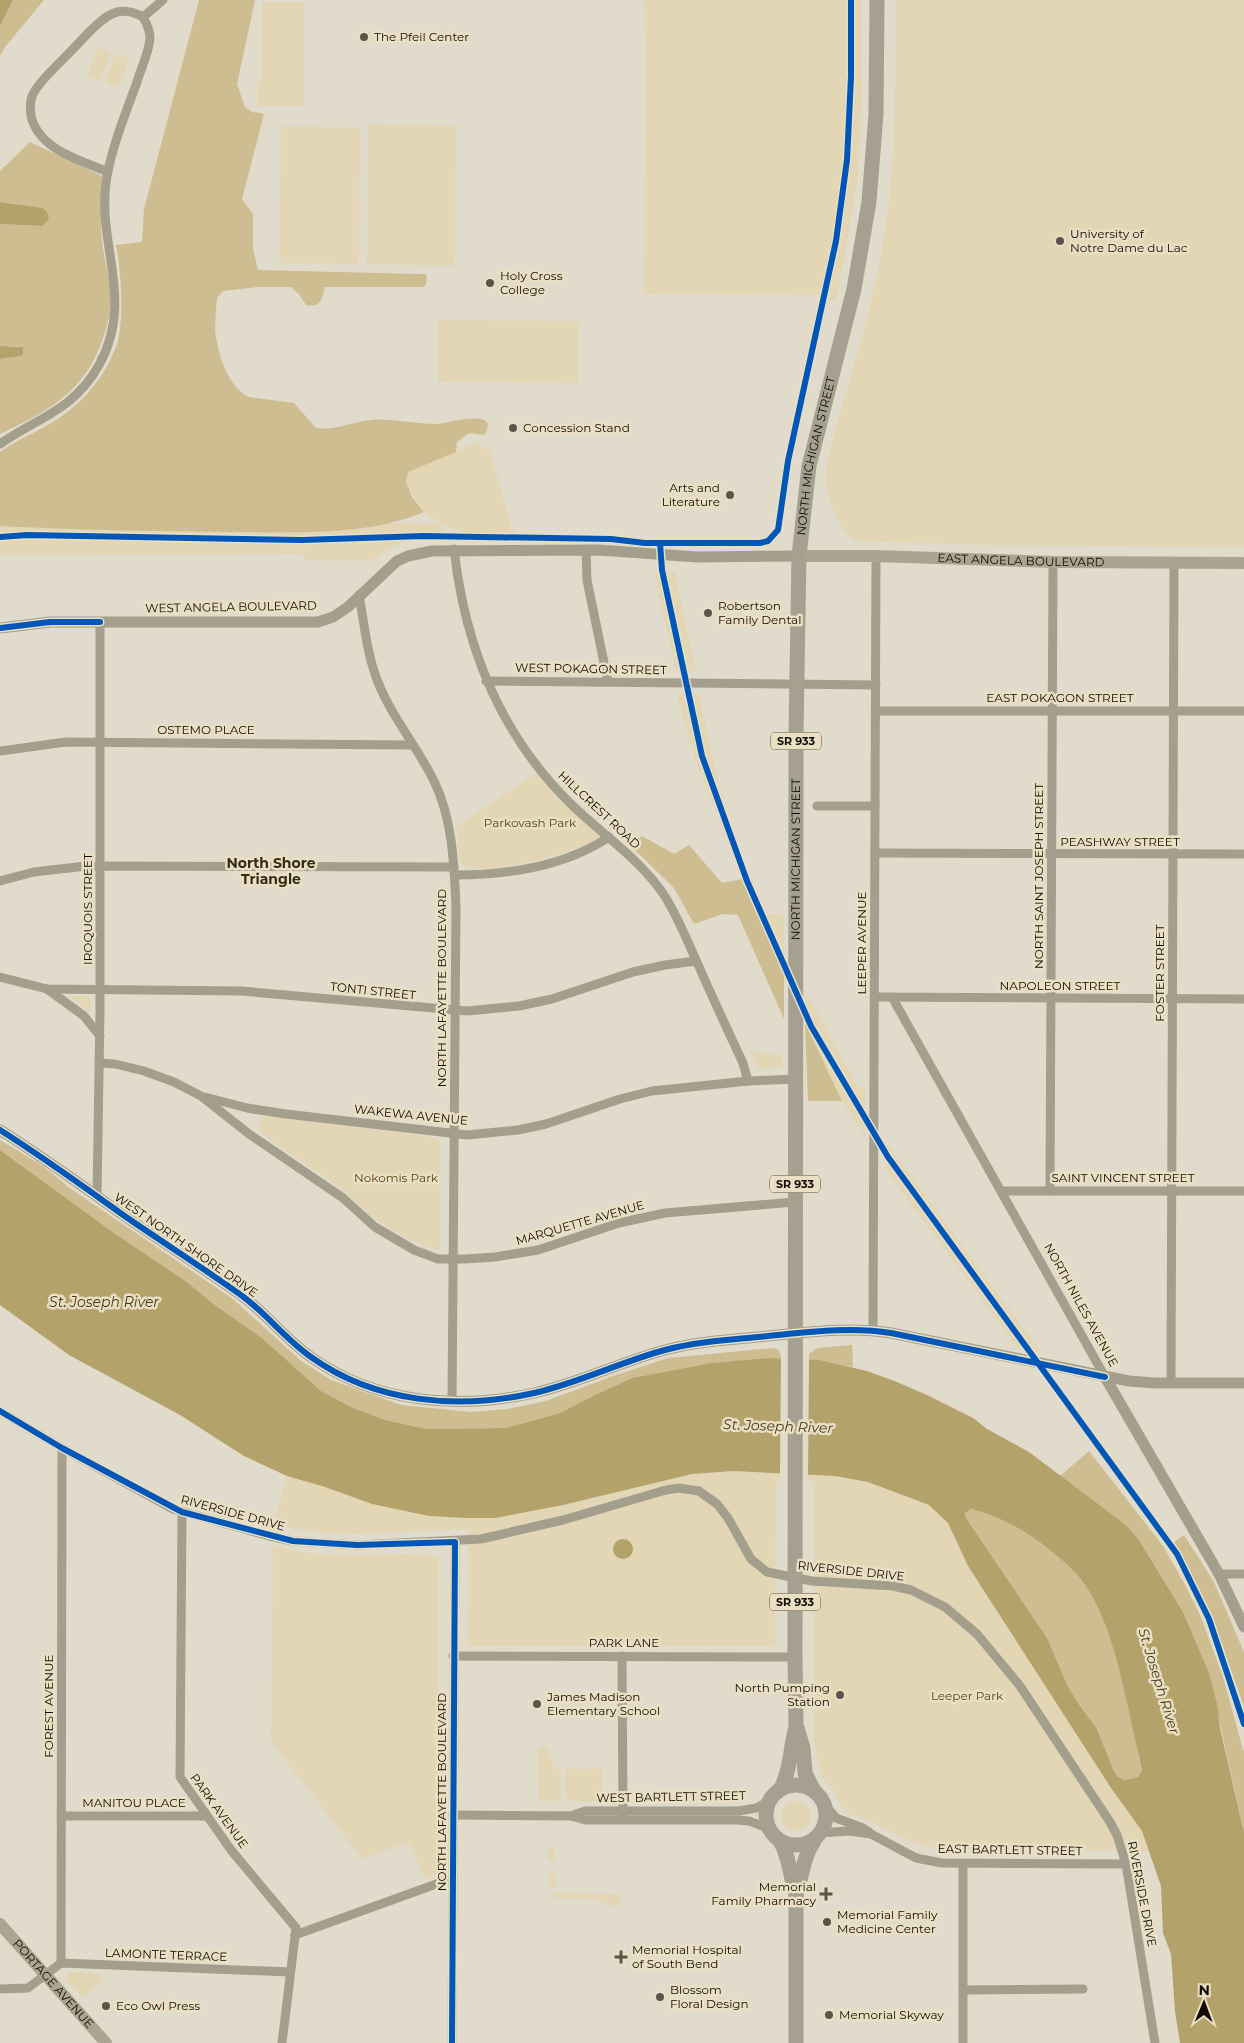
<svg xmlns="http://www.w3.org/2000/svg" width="1244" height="2043" font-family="Montserrat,sans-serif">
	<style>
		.green { fill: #e2d6b5 }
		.forest { fill: #cebd90 }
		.water { fill: #b4a26b; fill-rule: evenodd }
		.pier { fill: #e1dbcc }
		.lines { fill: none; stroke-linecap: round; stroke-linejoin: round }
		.minor { stroke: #a49e8c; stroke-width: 9 }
		.tertiary { stroke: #a49e8c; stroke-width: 11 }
		.secondary { stroke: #aaa490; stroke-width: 12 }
		.primary { stroke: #a6a090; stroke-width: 15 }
		.cycleway-casing { stroke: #eadfc3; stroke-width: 9 }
		.cycleway { stroke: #0057b8; stroke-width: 6 }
		.poi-dot { fill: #5a554b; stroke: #eadfc3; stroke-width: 2 }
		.labels { text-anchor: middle; stroke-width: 5; stroke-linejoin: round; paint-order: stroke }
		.shield { fill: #eadfc3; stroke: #524c3e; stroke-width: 1 }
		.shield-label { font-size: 11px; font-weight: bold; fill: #110d05 }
		.poi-label { font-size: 12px; fill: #110d05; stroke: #eadfc3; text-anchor: start }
		.street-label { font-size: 12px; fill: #110d05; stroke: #eadfc3 }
		.park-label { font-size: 12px; fill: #58460e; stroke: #eadfc3 }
		.neighbourhood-label { font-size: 14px; font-weight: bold; fill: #332b13; stroke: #eadfc3 }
		.water-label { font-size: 14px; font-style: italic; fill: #453a1a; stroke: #eadfc3 }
	</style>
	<rect width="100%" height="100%" fill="#e1dbcc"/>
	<!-- green -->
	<g class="green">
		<path d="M644 0H849C849 100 845 198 822 295L644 294 646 62Z"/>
		<path d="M854 0H862V94L858 176 845 256 836 300H830L828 295C851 198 853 100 854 0Z"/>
		<path d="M896 0H1244V547L979 545 855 541C837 527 825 497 826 474 828 448 839 418 846 393 859 349 871 305 880 260 897 172 895 89 896 0Z"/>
		<polygon points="262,2 304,2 304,106 257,106 258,82 262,82"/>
		<polygon points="97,48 111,52 101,81 87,77"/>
		<polygon points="115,54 129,58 119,87 105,83"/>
		<polygon points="368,124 456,126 455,266 367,264"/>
		<polygon points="281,126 360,128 359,264 279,263"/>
		<polygon points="438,320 579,321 578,383 438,382"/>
		<path d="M477 443 490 451 513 532C462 538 428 530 405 481L408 472Z"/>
		<polygon points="275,521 437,524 447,532 442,540 417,539 404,542 386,551 371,561 305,560 303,554 0,555 0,526"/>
		<polygon points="654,572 675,572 696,672 676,670"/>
		<path d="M676 693 699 694C714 770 733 845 766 915L784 913V974L749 897 695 759Z"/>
		<path d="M537 773 559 800 602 836C573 854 495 876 463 866L460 860 456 826Z"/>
		<polygon points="806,992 858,1087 865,1088 865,1136 842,1101 813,1041 805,1023"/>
		<polygon points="72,996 88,996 91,1001 91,1013 71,998"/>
		<polygon points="750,1051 783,1056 783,1066 780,1068 759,1069"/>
		<polygon points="266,1116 419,1135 440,1140 440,1250 424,1247 393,1231 372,1217 334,1183 279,1147 258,1129 260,1120"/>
		<polygon points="885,1141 1042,1353 1018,1348 885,1169"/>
		<polygon points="733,1471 780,1473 780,1479 776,1485 775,1646 468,1646 469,1529 354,1534 332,1533 273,1526 287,1476 325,1487 372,1504 429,1516 465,1518 495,1518 563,1505 692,1474"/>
		<polygon points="808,1474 835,1476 868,1482 929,1505 937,1513 1006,1522 1123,1805 1142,1831 1150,1851 938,1849 912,1842 869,1821 851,1815 842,1808 834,1792 822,1777 814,1744 814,1483 808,1480"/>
		<path d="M273 1545C308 1556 345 1556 381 1555 400 1554 420 1552 439 1557L437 1875 425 1879 409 1842 362 1859 271 1741Z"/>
		<polygon points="538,1747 549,1747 549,1757 553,1761 553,1769 561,1769 561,1801 539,1801"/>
		<polygon points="565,1769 602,1769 602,1802 571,1801 565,1795"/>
		<circle cx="796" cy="1816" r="15"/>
		<polygon points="551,1847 555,1850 555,1860 552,1862 548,1859 548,1850"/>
		<polygon points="551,1872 555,1874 557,1888 548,1886 548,1874"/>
		<polygon points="553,1893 615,1894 621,1898 620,1905 613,1908 597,1899 553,1898"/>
		<polygon points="74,1972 97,1973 104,1979 83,1998 66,1981 68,1973"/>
	</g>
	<!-- forest -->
	<g class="forest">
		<polygon points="13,0 44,0 5,47 0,56 0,26"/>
		<path d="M199 0H255L237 84 245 107 252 112 264 114 242 199 253 214V249L258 270 419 274H425L427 277 426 284 423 287H325C322 299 321 308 306 305L299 294 291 287H258L223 291 217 298C216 311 214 325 216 337 219 357 229 388 249 397L294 403 316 428C333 431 353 422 370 420 391 418 414 424 436 424 445 424 503 406 484 435L469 433 457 442 456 452 408 472 406 482 412 497 424 512C365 537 288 532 225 532 150 531 75 530 0 526V452C21 437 45 429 66 413 89 396 110 369 118 340 124 316 121 270 116 245L142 242 144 209Z"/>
		<path d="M30 142 102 176C102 197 100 219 102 241 104 261 111 281 111 301 110 317 106 332 100 346 82 394 44 413 0 434V359L21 356 19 346H0V224L42 226 43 208 0 202V171Z"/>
		<polygon points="642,836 674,854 689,845 722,883 742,879 784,974 784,1019 738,915 723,914 694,924 674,888 631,846"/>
		<polygon points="805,1023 842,1101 808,1101"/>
		<polygon points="0,1140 43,1166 71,1189 233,1299 300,1360 331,1380 401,1405 471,1412 507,1409 546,1401 610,1377 668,1358 773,1348 779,1350 781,1358 711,1363 632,1378 595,1395 560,1413 506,1428 427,1429 385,1420 351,1407 321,1391 262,1338 212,1303 187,1282 114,1233 0,1150"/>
		<polygon points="852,1345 853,1367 809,1360 809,1354 817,1348"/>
		<polygon points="1089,1451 1163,1546 1185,1585 1200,1615 1223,1677 1244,1753 1244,1833 1209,1674 1183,1612 1139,1540 1126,1525 1060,1476"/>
		<path d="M971 1509C996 1515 1021 1528 1042 1544 1055 1554 1068 1564 1079 1577 1116 1623 1125 1703 1140 1760L1142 1770 1138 1777 1126 1780 1118 1777 1113 1769 1097 1729 1080 1706 1068 1687 1047 1638 966 1518 965 1513Z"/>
		<polygon points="1184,1535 1214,1582 1244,1652 1244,1707 1210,1611 1173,1543"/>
	</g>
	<!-- water -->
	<g class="water">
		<polygon points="0,0 13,0 0,26"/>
		<polygon points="0,202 43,208 47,212 49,219 42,226 0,224"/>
		<polygon points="0,346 23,347 23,354 21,356 0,359"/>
		<path d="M0 1150 114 1233 187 1282 212 1303 262 1338 321 1391 351 1407 385 1420 427 1429 506 1428 560 1413 595 1395 632 1378 711 1363 771 1358 819 1360 867 1371 897 1382 929 1396 973 1418 987 1429 1029 1452 1126 1525 1139 1540 1183 1612 1209 1673 1217 1704 1220 1728 1244 1833V2043H1180L1175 2011 1171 1954 1163 1933 1161 1886 1142 1831 1111 1788 968 1566 948 1523 929 1505 868 1482 835 1476 733 1471 692 1474 563 1505 495 1518H465L429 1516 372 1504 325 1487 287 1476 244 1456 180 1415 69 1355 0 1305ZM971 1509C996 1515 1021 1528 1042 1544 1055 1554 1068 1564 1079 1577 1116 1623 1125 1703 1140 1760L1142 1770 1138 1777 1125 1780 1118 1777 1113 1769 1097 1729 1080 1706 1068 1687 1047 1638 966 1518 965 1513Z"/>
		<circle cx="623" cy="1549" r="10"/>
	</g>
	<!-- pier -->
	<polygon class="pier" points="781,1356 809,1357 808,1477 780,1475"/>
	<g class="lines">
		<!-- minor -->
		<g class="minor">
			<polyline points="143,17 163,0"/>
			<path d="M0 444C39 417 74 410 99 365 136 298 95 243 107 176 113 144 126 112 137 82 141 68 149 53 150 38 150 30 147 24 143 17 134 12 124 9 114 13 98 19 79 44 66 56 55 68 41 79 33 94 30 100 30 109 31 116 39 150 80 160 108 172"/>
			<path d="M454 549C465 648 500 735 572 805 603 835 640 859 664 895 677 915 686 938 696 960 711 994 727 1029 743 1063L748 1081"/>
			<polyline points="586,550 587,580 608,682"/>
			<path d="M359 595C364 621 366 649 375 674 388 713 416 744 434 781 453 820 454 865 456 907L452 1401"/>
			<polyline points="486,681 876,685"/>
			<polyline points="876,711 1244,711"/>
			<polyline points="0,751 66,742 412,745"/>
			<polyline points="817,806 875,806"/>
			<polyline points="875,853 1244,854"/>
			<path d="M455 875C508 875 564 867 609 837"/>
			<polyline points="0,881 34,872 86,866 454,867"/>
			<polyline points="0,977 47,989 241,991 467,1011 519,1006 552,999 633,972 665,965 696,961"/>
			<polyline points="47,989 84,1016 100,1036"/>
			<polyline points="875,997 1244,999"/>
			<polyline points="892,997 1105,1377"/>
			<polyline points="100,1063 115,1064 144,1071 174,1082 201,1096 249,1134 343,1198 375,1227 414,1250 438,1259 466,1259 495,1257 538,1250 619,1223 665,1213 795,1202"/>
			<polyline points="205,1097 247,1108 286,1114 467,1135 518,1130 546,1124 620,1099 652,1091 748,1081 795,1079"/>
			<polyline points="1002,1191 1244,1191"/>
			<polyline points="1050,1191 1053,562"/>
			<polyline points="97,1196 100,1011 100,622"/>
			<polyline points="873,1330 876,556"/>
			<polyline points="1171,1383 1174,563"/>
			<polyline points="0,1411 62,1448 173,1509 269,1536 293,1541 357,1545 481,1539 563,1520 666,1490 679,1488 699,1491 717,1504 728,1518 751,1559 767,1572 812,1581 893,1586 911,1590 945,1607 977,1634 1020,1686 1110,1822 1117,1835 1126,1864 1155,2043"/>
			<polyline points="182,1512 180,1777 231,1850 296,1928 282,2043"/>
			<polyline points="1219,1574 1244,1574"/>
			<polyline points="453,1656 795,1657"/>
			<polyline points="622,1656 623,1816"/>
			<polyline points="825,1805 836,1818 863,1828 869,1832"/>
			<polyline points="453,1815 571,1816 585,1820 737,1820 749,1821 770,1829"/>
			<polyline points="61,1816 206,1816"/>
			<polyline points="571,1816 585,1811 739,1811 756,1808 770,1801"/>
			<polyline points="820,1833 849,1831 871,1834 916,1858 942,1863 1126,1864"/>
			<polyline points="963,1864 963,2043"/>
			<polyline points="295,1935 453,1878"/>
			<polyline points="61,1963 62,1448"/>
			<polyline points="0,1989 28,1988 61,1963 290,1972"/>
			<polyline points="963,1990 1083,1989"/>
			<polyline points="452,2043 455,1542"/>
		</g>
		<!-- tertiary -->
		<g class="tertiary">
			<polyline points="0,628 50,622 318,622 333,617 348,607 397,561 408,556 432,551 599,550 697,557 799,556"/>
			<path d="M0 1130C43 1157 84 1187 126 1217 164 1243 203 1268 241 1295 266 1313 285 1339 311 1357 375 1403 458 1410 534 1393 579 1383 620 1362 665 1350 695 1342 727 1340 758 1337 802 1333 848 1326 891 1333L1129 1381 1154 1383H1244"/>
			<polyline points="1105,1377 1219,1574 1244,1627"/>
		</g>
		<!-- secondary -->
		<g class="secondary">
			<path id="s1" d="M799 556H876L1053 562 1244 563"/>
			<path id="s2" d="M0 1924 106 2043"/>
		</g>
		<!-- primary -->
		<g class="primary">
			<circle cx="796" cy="1815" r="30"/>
			<path d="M780 1790C791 1770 790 1748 796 1727"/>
			<path id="s3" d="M814 1791 805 1773 803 1748 796 1725 795 1657 796 733 799 556 809 466 854 289 869 202 876 114 877 0"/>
			<path d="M780 1841C790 1857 790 1877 796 1895V2043"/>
			<path d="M796 1895C802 1877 803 1857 814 1841"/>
		</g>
		<!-- cycleway casing -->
		<g class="cycleway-casing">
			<g id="cycleway">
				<polyline points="0,537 27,535 302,540 423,536 611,539 645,543 760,543 768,541 778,530 788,461 836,241 847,160 851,77 851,0"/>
				<polyline points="660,543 662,570 702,756 747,881 811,1026 888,1157 1177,1554 1209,1619 1244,1724"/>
				<polyline points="0,628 50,622 100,622"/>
				<path d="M0 1130C43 1157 84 1187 126 1217 164 1243 203 1268 241 1295 266 1313 285 1339 311 1357 375 1403 458 1410 534 1393 579 1383 620 1362 665 1350 695 1342 727 1340 758 1337 802 1333 848 1326 891 1333L1105 1377"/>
				<polyline points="0,1411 62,1448 182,1512 293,1541 357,1545 455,1542 452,2043"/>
			</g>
		</g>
		<!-- cycleway -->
		<use href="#cycleway" class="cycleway"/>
	</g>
	<!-- markers -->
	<g class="poi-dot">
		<circle cx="364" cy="37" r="5"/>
		<circle cx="1060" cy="241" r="5"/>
		<circle cx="490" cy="283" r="5"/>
		<circle cx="513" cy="428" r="5"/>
		<circle cx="730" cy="495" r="5"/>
		<circle cx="708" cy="613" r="5"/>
		<circle cx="840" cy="1695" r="5"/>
		<circle cx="537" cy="1704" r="5"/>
		<path d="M823.5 1886.5h5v5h5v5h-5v5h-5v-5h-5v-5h5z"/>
		<circle cx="827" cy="1922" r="5"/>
		<path d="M618.5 1949.5h5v5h5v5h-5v5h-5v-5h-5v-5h5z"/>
		<circle cx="660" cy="1997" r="5"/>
		<circle cx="106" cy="2006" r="5"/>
		<circle cx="829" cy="2015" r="5"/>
	</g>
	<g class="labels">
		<!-- shield labels -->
		<g class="shield">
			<rect x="771" y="732.5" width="50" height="17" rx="4"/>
			<rect x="770" y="1175.5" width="50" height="17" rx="4"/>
			<rect x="770" y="1593.5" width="50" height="17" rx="4"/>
		</g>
		<g class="shield-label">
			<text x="796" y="745">SR 933</text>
			<text x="795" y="1188">SR 933</text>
			<text x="795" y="1606">SR 933</text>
		</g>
		<!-- poi labels -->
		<g class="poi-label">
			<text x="374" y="41">The Pfeil Center</text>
			<text x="1070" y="238">University of<tspan x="1070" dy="14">Notre Dame du Lac</tspan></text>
			<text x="500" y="280">Holy Cross<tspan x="500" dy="14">College</tspan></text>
			<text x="523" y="432">Concession Stand</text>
			<text x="720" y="492" text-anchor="end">Arts and<tspan x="720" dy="14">Literature</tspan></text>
			<text x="718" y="610">Robertson<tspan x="718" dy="14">Family Dental</tspan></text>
			<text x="830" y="1692" text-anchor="end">North Pumping<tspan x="830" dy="14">Station</tspan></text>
			<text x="547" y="1701">James Madison<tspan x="547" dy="14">Elementary School</tspan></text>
			<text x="816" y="1891" text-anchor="end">Memorial<tspan x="816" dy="14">Family Pharmacy</tspan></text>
			<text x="837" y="1919">Memorial Family<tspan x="837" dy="14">Medicine Center</tspan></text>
			<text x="632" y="1954">Memorial Hospital<tspan x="632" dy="14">of South Bend</tspan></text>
			<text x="670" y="1994">Blossom<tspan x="670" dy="14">Floral Design</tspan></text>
			<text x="116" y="2010">Eco Owl Press</text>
			<text x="839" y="2019">Memorial Skyway</text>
		</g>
		<!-- street labels -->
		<g class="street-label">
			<text dy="4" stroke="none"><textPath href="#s3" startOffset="1340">NORTH MICHIGAN STREET</textPath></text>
			<text dy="4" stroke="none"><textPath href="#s1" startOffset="222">EAST ANGELA BOULEVARD</textPath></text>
			<text transform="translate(231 607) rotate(-1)" y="4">WEST ANGELA BOULEVARD</text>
			<text transform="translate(591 669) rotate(1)" y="4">WEST POKAGON STREET</text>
			<text x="1060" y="702">EAST POKAGON STREET</text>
			<text x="206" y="734">OSTEMO PLACE</text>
			<text transform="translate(599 810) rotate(43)" y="4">HILLCREST ROAD</text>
			<text x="1120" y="846">PEASHWAY STREET</text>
			<text dy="4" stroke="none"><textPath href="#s3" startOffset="935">NORTH MICHIGAN STREET</textPath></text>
			<text transform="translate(1039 876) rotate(-90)" y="4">NORTH SAINT JOSEPH STREET</text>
			<text transform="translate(88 909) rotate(-90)" y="4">IROQUOIS STREET</text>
			<text transform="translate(862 943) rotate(-90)" y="4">LEEPER AVENUE</text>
			<text transform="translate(1160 973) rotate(-90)" y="4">FOSTER STREET</text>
			<text x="1060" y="990">NAPOLEON STREET</text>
			<text transform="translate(442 988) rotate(-90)" y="4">NORTH LAFAYETTE BOULEVARD</text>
			<text transform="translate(373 991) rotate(6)" y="4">TONTI STREET</text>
			<text transform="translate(411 1115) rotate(6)" y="4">WAKEWA AVENUE</text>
			<text x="1123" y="1182">SAINT VINCENT STREET</text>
			<text transform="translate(580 1223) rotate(-16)" y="4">MARQUETTE AVENUE</text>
			<text transform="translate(186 1245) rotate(35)" y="4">WEST NORTH SHORE DRIVE</text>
			<text transform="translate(1081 1305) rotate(61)" y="4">NORTH NILES AVENUE</text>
			<text transform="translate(233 1513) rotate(15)" y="4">RIVERSIDE DRIVE</text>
			<text transform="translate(851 1571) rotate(6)" y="4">RIVERSIDE DRIVE</text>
			<text x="624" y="1647">PARK LANE</text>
			<text transform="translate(49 1706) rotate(-90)" y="4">FOREST AVENUE</text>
			<text transform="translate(442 1792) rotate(-90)" y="4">NORTH LAFAYETTE BOULEVARD</text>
			<text transform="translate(671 1797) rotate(-1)" y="4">WEST BARTLETT STREET</text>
			<text x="134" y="1807">MANITOU PLACE</text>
			<text transform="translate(219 1811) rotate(54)" y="4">PARK AVENUE</text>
			<text transform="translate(1010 1850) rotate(1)" y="4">EAST BARTLETT STREET</text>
			<text transform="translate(1142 1894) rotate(79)" y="4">RIVERSIDE DRIVE</text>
			<text transform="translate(166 1955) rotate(2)" y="4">LAMONTE TERRACE</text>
			<text dy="4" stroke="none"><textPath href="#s2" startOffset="80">PORTAGE AVENUE</textPath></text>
		</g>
		<!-- park labels -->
		<g class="park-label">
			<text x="530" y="827">Parkovash Park</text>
			<text x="396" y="1182">Nokomis Park</text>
			<text x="967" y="1700">Leeper Park</text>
		</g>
		<!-- neighbourhood labels -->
		<g class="neighbourhood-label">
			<text x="271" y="868">North Shore<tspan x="271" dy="16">Triangle</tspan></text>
		</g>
		<!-- water labels -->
		<g class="water-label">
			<text x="104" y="1307">St. Joseph River</text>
			<text transform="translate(778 1426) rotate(2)" y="5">St. Joseph River</text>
			<text transform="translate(1159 1681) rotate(73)" y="5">St. Joseph River</text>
		</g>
	</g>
	<!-- north arrow -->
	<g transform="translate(1204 2003) rotate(1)" stroke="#eadfc3" stroke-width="4" paint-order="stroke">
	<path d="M0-4L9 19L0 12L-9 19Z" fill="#110d05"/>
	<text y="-8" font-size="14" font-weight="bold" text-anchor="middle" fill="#110d05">N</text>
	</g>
</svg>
